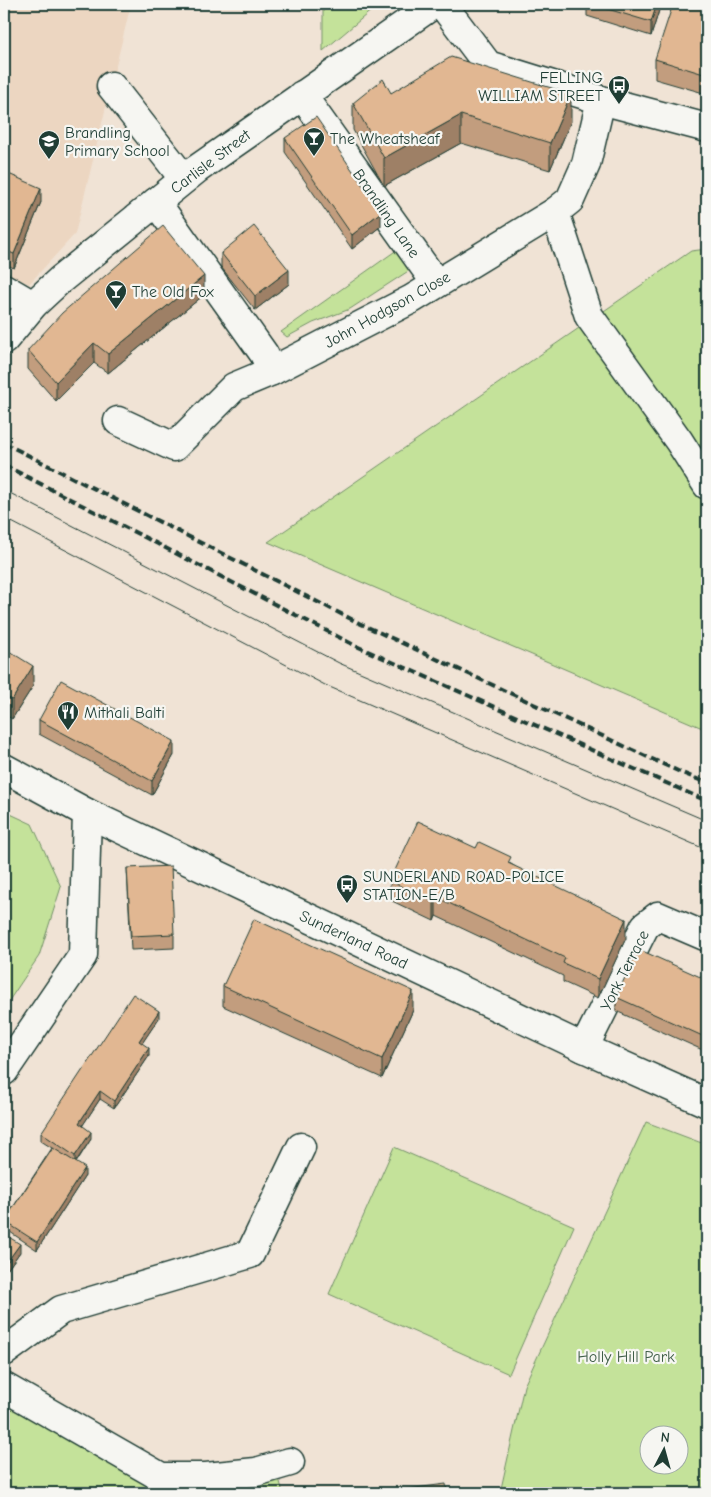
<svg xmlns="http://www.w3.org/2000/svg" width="711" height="1497" font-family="'Comic Neue',sans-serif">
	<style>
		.built { fill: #ecd6c1 }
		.green { fill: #c4e29a; stroke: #729067; fill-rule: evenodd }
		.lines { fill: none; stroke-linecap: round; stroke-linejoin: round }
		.minor-casing { stroke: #1f3d34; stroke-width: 31 }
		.major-casing { stroke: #1f3d34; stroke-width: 31 }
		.minor { stroke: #f6f6f2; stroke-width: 28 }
		.major { stroke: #f6f6f2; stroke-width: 28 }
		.tram { stroke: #1f3d34; stroke-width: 1 }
		.rail { stroke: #1f3d34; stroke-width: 4; stroke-dasharray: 8 4; stroke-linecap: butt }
		.wall { fill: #c29d7e; stroke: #1f3d34 }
		.shaded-wall { fill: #9e8066; stroke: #1f3d34 }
		.building { fill: #e1b792; stroke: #1f3d34 }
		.labels { text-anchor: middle; stroke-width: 4.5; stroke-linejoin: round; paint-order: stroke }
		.poi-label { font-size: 16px; fill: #1f3d34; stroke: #f6f6f2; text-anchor: start }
		.street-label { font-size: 16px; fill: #1f3d34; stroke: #f6f6f2 }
		.park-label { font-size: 16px; fill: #405e48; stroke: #f6f6f2 }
	</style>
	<rect width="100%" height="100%" fill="#f0e3d5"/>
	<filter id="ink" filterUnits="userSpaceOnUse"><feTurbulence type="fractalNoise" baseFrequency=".02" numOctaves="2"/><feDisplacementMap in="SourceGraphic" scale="10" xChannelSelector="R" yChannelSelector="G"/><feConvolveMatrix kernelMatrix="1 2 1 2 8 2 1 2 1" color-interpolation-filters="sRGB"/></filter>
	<g filter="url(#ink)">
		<!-- built -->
		<polygon class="built" points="4,4 131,4 75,234 29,284 4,272"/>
		<!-- green -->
		<g class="green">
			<polygon points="323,4 379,4 323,51"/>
			<polygon points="401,247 413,268 350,309 313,323 287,337 281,332"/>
			<polygon points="707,249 707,730 268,542 691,251"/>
			<polygon points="4,811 32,824 61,887 39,956 4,1008"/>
			<path d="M646 1122 707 1145V1493H500L524 1386ZM678 1434V1464H648V1434Z"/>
			<polygon points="394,1147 574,1226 509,1374 329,1294"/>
			<polygon points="4,1400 153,1486 279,1478 283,1493 4,1493"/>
		</g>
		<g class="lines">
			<!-- minor casing -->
			<g class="minor-casing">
				<g id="minor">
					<polyline points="442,4 488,65 601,100 707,128"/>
					<polyline points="111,86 184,179"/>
					<polyline points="302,95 436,283"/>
					<polyline points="156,202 264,354 272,371"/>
					<polyline points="555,212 589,316 679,441 707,485"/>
					<polyline points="4,288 33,305"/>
					<polyline points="4,340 33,305 60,280 197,169 434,4"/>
					<polyline points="118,421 174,447 234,387 272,371 412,299 555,212 570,200 586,164 601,100"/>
					<polyline points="584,1048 645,926 658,916 707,937"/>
					<polyline points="4,1071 83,955 87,813"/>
					<polyline points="4,1352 61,1310 250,1254 301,1147"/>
					<polyline points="4,1387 161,1477 206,1477 256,1472 290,1462"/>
				</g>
			</g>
			<!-- major casing -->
			<g class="major-casing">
				<polyline id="major" points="4,768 87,813 584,1048 707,1103"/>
			</g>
			<!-- minor -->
			<use href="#minor" class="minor"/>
			<!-- major -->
			<use href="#major" class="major"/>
			<!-- tram -->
			<g class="tram">
				<polyline points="4,490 339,663 707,821"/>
				<polyline points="4,518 325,685 707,850"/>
			</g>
			<!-- rail -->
			<g class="rail">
				<polyline points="4,443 359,623 680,772 707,783"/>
				<polyline points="4,465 354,645 707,801"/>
			</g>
		</g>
		<!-- wall -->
		<g class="wall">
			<polygon points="587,4 661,4 651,36 587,16"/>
			<polygon points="707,4 707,94 655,79 655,59"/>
			<polygon points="391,93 571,121 550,170 461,143 384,186 353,130 353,103"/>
			<polygon points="285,138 381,226 352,249 285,152"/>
			<polygon points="4,172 41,202 14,268 4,264"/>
			<polygon points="221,253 289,284 255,310 221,267"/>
			<polygon points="204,295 108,373 94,363 56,401 28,369 28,350"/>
			<polygon points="4,648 33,686 12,719 4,714"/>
			<polygon points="39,720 174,755 152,795 39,734"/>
			<polygon points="476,848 511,864 626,938 598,998 563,982 563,976 436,916 434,921 390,900 390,881"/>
			<polygon points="127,868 174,934 174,948 131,950"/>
			<polygon points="707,980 707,1052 616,1011 616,997"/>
			<polygon points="223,986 413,1010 382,1078 223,1006"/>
			<polygon points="159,1018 142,1043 149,1056 114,1108 100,1099 82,1126 91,1139 76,1163 85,1176 37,1250 4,1228 4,1221 52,1148 41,1141 41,1133"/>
			<polygon points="4,1234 20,1252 7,1270 4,1267"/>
		</g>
		<!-- shaded-wall -->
		<g class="shaded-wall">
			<polygon points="657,4 661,4 651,36 651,22"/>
			<polygon points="571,94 571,121 550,170 550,143"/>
			<polygon points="461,115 461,143 384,186 384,158"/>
			<polygon points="41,188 41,202 14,268 14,254"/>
			<polygon points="381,212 381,226 352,249 352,235"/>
			<polygon points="289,270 289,284 255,310 255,296"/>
			<polygon points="204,276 204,295 108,373 108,354"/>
			<polygon points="94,343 94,363 56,401 56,382"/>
			<polygon points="33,666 33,686 12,719 12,700"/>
			<polygon points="174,741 174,755 152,795 152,781"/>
			<polygon points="436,897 436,916 434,921 434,902"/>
			<polygon points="626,919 626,938 598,998 598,979"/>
			<polygon points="413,991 413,1010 382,1078 382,1059"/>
			<polygon points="159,1011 159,1018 139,1048 139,1041"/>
			<polygon points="149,1048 149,1056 114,1108 114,1101"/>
			<polygon points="100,1091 100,1099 79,1131 79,1123"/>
			<polygon points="91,1132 91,1139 75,1163 75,1156"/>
			<polygon points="85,1168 85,1176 37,1250 37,1242"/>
			<polygon points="20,1244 20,1252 7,1270 7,1262"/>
		</g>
		<!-- building -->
		<g class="building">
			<polygon points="591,4 657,4 651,22"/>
			<polygon points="673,4 707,4 707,75 655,59"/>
			<polygon points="451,57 571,94 550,143 461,115 384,158 353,103 383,79 391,93"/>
			<polygon points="316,117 381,212 352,235 285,138"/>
			<polygon points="4,172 41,188 14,254 4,250"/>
			<polygon points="163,226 204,276 108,354 94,343 56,382 28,350 62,313"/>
			<polygon points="254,226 289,270 255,296 221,253"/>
			<polygon points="4,648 33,666 12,700 4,695"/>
			<polygon points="61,680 174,741 152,781 39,720"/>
			<polygon points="418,821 476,848 479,842 511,857 508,863 626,919 598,979 563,963 565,958 436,897 434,902 390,881"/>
			<polygon points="171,866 174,934 131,936 127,868"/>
			<polygon points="254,919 413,991 382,1059 223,986"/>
			<polygon points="638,949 707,980 707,1038 616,997"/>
			<polygon points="133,994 159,1011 139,1041 149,1048 114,1101 100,1091 79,1123 91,1132 75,1156 41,1133"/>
			<polygon points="53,1148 85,1168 37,1242 4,1221"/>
			<polygon points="4,1234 20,1244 7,1262 4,1260"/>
			<polygon points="446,1484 447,1493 384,1493 384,1492"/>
		</g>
	</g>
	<!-- icons -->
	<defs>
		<g id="bus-pin" transform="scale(1.125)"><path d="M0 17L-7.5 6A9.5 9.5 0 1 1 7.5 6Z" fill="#1f3d34" stroke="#f6f6f2"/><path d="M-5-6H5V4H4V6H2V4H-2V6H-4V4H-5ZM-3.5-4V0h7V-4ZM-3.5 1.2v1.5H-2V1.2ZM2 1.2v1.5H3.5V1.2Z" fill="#fff"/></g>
		<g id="bar-pin" transform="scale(1.125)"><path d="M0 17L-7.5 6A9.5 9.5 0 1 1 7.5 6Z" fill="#1f3d34" stroke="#f6f6f2"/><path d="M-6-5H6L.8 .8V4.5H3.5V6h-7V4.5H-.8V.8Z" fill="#fff"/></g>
		<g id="school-pin" transform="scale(1.125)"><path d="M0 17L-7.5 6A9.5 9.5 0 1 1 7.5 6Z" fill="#1f3d34" stroke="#f6f6f2"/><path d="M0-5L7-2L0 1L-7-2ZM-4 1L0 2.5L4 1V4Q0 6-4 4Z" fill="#fff"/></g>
		<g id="restaurant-pin" transform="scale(1.125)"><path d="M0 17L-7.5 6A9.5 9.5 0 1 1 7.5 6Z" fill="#1f3d34" stroke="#f6f6f2"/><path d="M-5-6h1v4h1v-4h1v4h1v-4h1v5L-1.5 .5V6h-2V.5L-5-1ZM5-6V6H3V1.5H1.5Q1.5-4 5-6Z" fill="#fff"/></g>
	</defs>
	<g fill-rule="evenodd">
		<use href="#bus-pin" x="619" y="86"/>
		<use href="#bar-pin" x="314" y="138"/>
		<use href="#school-pin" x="49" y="141"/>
		<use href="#bar-pin" x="116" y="291"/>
		<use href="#restaurant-pin" x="68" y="712"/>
		<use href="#bus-pin" x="347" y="885"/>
	</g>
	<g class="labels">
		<!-- poi labels -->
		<g class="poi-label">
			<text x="603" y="83" text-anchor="end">FELLING<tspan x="603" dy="18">WILLIAM STREET</tspan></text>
			<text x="65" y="138">Brandling<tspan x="65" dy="18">Primary School</tspan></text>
			<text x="330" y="144">The Wheatsheaf</text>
			<text x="132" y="297">The Old Fox</text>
			<text x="84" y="718">Mithali Balti</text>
			<text x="363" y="882">SUNDERLAND ROAD-POLICE<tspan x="363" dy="18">STATION-E/B</tspan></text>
		</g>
		<!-- street labels -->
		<g class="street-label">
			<text transform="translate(210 161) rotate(-37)" y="6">Carlisle Street</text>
			<text transform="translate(387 213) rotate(55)" y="6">Brandling Lane</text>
			<text transform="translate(387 309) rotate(-29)" y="6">John Hodgson Close</text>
			<text transform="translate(354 939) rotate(25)" y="6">Sunderland Road</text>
			<text transform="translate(624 970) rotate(-63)" y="6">York Terrace</text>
		</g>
		<!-- park labels -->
		<g class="park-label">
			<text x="626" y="1362">Holly Hill Park</text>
		</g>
	</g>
	<!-- margin -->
	<rect width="711" height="1497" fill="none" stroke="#f6f6f2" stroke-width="20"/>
	<rect x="10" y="10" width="691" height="1477" fill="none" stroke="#1f3d34" stroke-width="2" filter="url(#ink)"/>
	<!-- north arrow -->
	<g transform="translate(664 1450) rotate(6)"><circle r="24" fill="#f6f6f2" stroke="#a0aca6"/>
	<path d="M0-4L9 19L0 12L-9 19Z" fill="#1f3d34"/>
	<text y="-8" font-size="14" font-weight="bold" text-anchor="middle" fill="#1f3d34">N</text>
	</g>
</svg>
